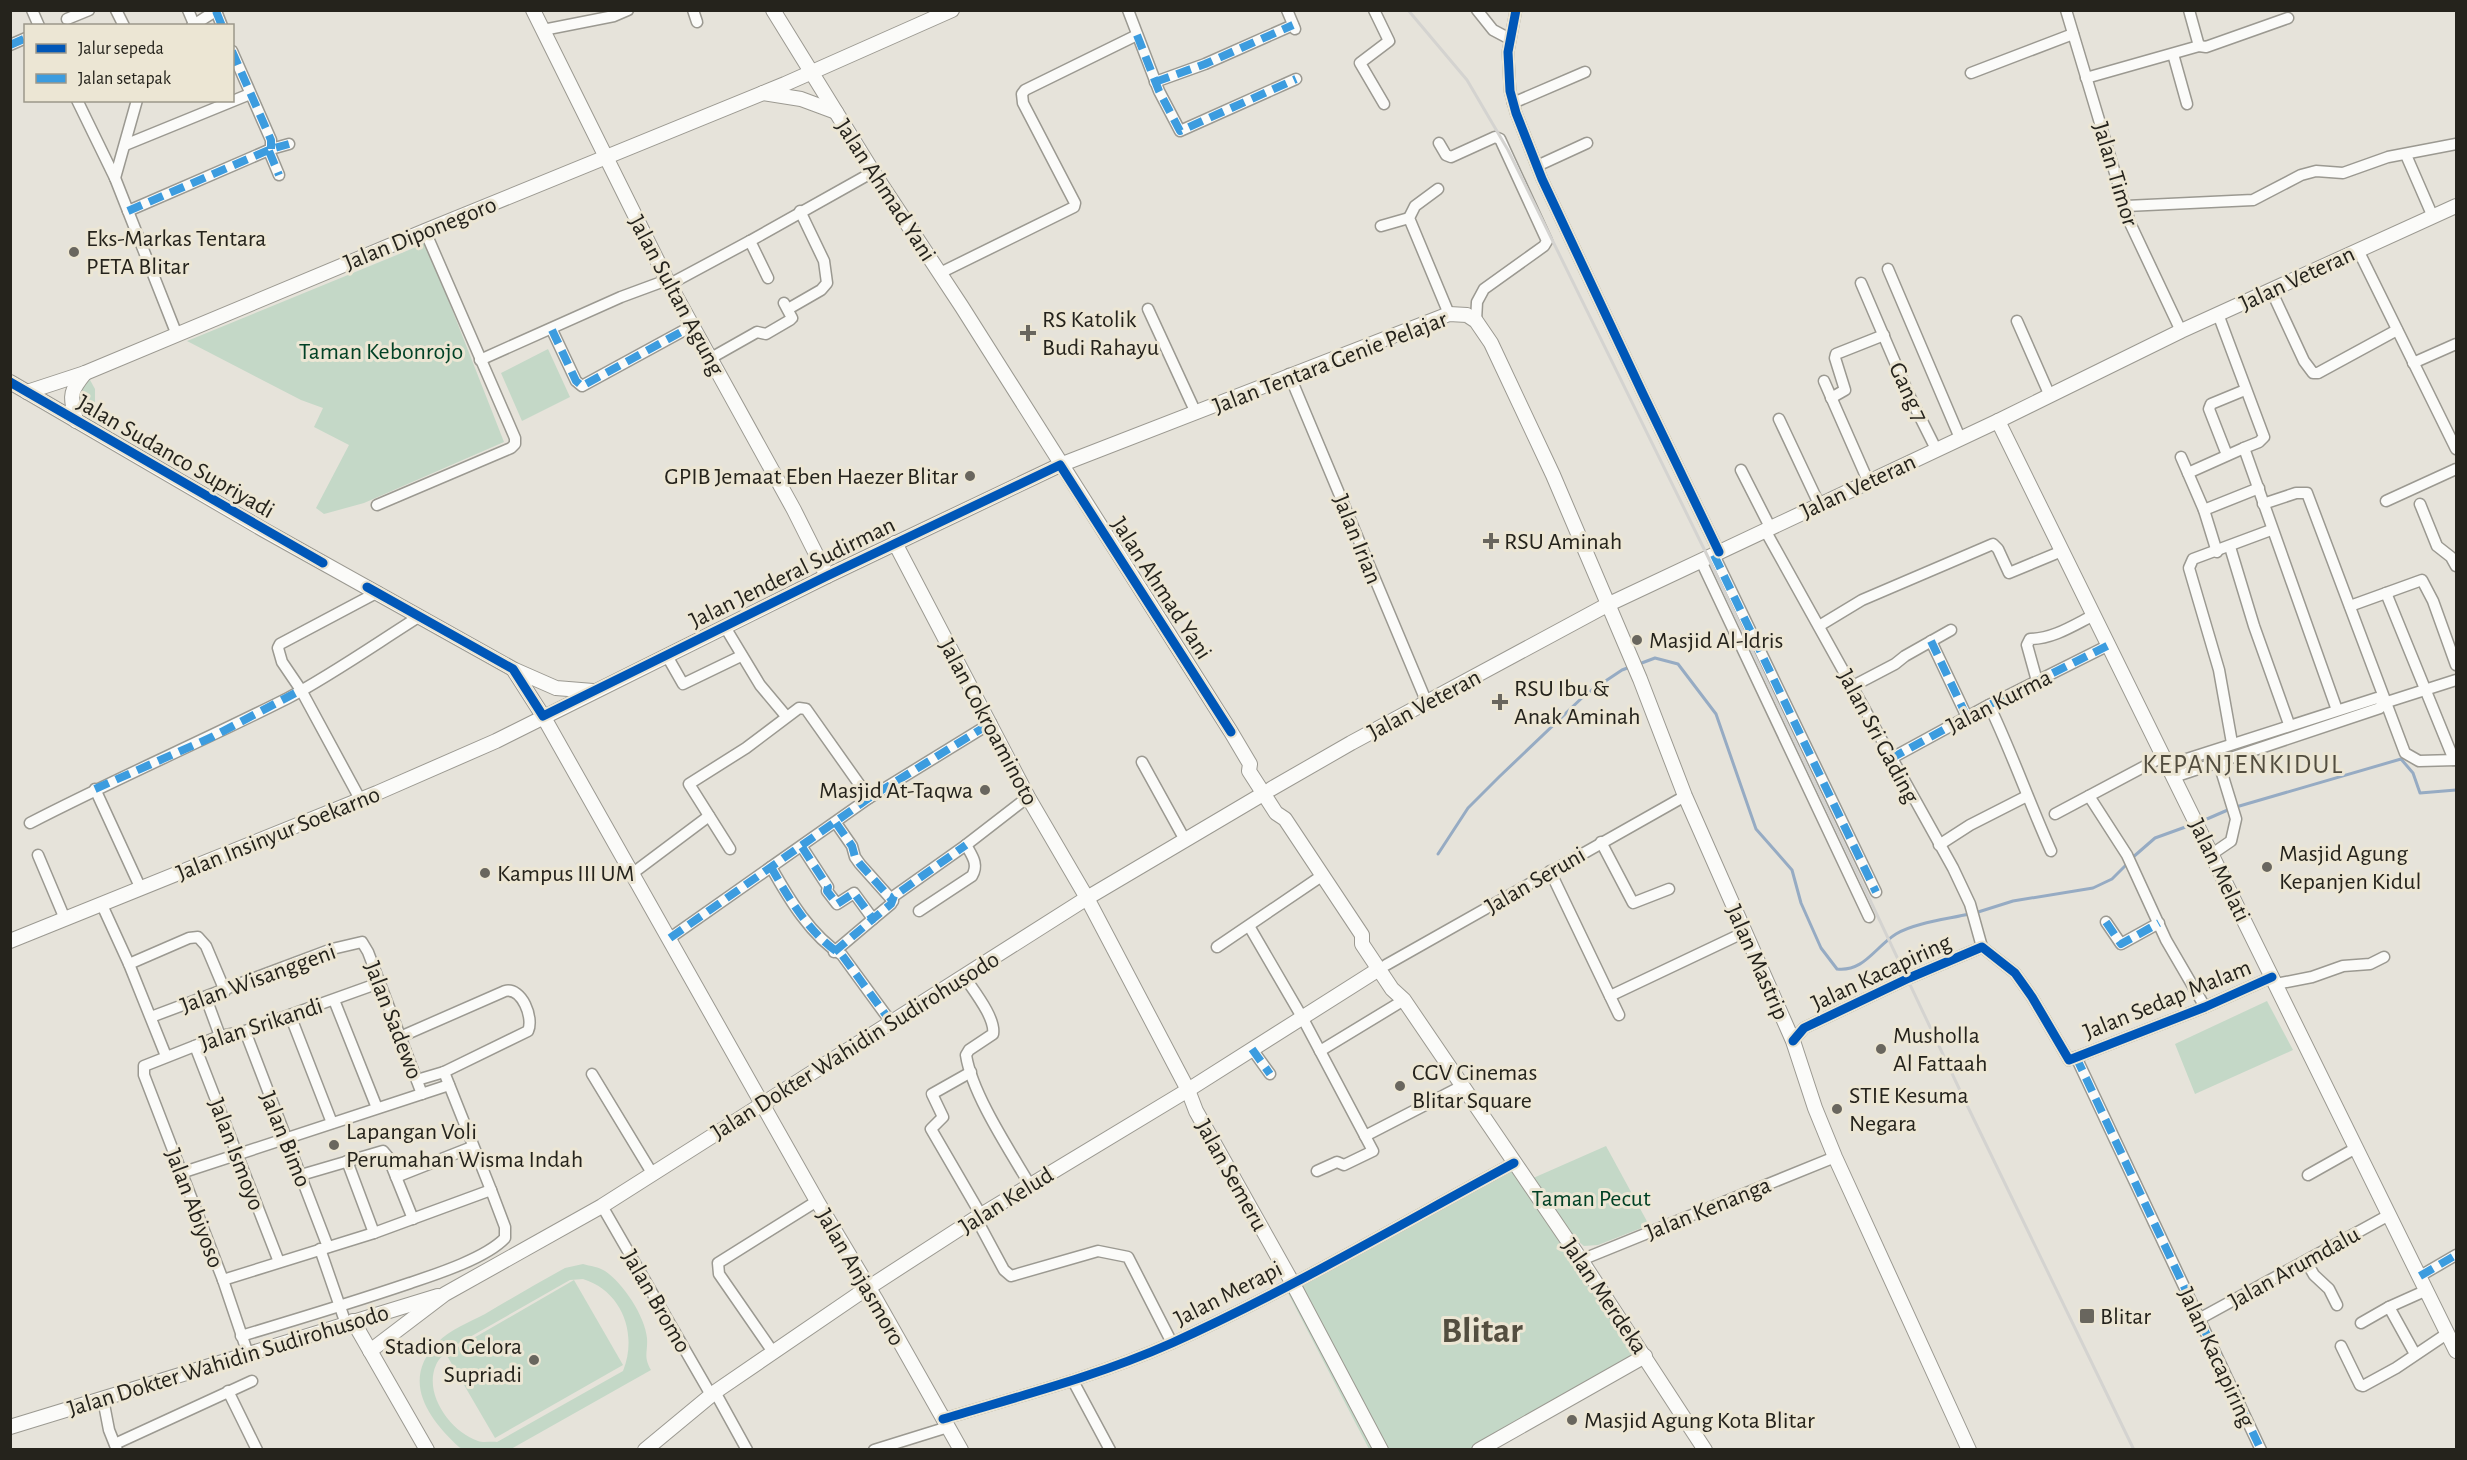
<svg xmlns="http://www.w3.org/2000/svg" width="2467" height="1460" font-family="'Alegreya Sans',sans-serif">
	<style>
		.green { fill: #c4d8c7; fill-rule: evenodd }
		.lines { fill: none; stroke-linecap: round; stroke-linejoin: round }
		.stream { stroke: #96abc3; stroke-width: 3 }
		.minor-casing { stroke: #9b9991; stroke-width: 13 }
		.major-casing { stroke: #9b9991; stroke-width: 16 }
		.minor { stroke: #fbfbf9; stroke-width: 10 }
		.major { stroke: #fbfbf9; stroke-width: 14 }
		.rail { stroke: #d4d3d0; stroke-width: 3 }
		.quiet { stroke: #3c9cdf; stroke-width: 8; stroke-dasharray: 15 8; stroke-linecap: butt }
		.cycleway-casing { stroke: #ece6d4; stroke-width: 13 }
		.cycleway { stroke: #0057b8; stroke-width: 9 }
		.poi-dot { fill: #69665e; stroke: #ece6d4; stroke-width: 2 }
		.labels { text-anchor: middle; stroke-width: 6; stroke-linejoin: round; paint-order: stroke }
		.street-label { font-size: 24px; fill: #25231c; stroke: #ece6d4 }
		.poi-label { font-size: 24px; fill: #25231c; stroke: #ece6d4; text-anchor: start }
		.park-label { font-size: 24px; fill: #014125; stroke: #ece6d4 }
		.quarter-label { font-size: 27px; letter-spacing: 1.5px; fill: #534e40; stroke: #ece6d4 }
		.town-label { font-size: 36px; font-weight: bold; fill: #534e40; stroke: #ece6d4 }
	</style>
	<rect width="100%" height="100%" fill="#e6e3da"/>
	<!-- green -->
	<g class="green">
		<polygon points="426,243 504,442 364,503 324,514 316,508 349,445 314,427 323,408 301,400 187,341"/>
		<polygon points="548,349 570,397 522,421 501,373"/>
		<polygon points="90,380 95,389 95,417 89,419 77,400 83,381"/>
		<polygon points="2267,1001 2293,1050 2195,1094 2175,1044"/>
		<polygon points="1606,1146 1649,1225 1598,1245 1584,1246 1565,1230 1531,1179"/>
		<polygon points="1512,1166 1640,1354 1478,1449 1369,1449 1287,1291"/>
		<path d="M583 1264C590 1266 599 1267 605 1271 623 1283 645 1316 647 1338 648 1353 643 1356 651 1370L511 1449 464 1450 459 1447C428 1418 400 1380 438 1342 449 1330 470 1322 485 1314 512 1298 538 1283 565 1268ZM583 1279C622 1291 638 1334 623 1371L497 1442C491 1441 483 1443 478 1441 451 1432 423 1394 436 1365 438 1360 444 1354 447 1350L570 1280Z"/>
		<polygon points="574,1280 623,1365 495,1438 446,1354"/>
	</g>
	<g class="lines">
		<!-- stream -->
		<g class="stream">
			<path d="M1639 664 1655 658 1678 664 1716 714 1756 829 1792 870 1801 903 1821 948 1837 969C1864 972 1875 947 1896 934 1914 923 1948 919 1969 914"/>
			<polyline points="2236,807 2401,759 2413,773 2420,793 2456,790"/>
			<polyline points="2200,822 2230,809"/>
			<polyline points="1438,854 1468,808 1499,777 1586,694 1622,670 1630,667"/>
			<polyline points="2132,858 2155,838 2191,825"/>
			<polyline points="1975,913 2013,901 2093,888 2112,879 2128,863"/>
		</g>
		<!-- minor casing -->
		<g class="minor-casing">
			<g id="minor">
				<polyline points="32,10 39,26"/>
				<polyline points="116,10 124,26"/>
				<polyline points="188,10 194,24"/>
				<polyline points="693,10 697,22"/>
				<polyline points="1128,10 1159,91 1180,131 1296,79"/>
				<polyline points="1287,10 1295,29"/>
				<polyline points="1374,10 1389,41 1360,63 1384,104"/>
				<polyline points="1477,10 1493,30 1510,39"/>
				<polyline points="1516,10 1508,52 1510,91 1516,113 1542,179 1642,392 1719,552"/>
				<polyline points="2066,10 2130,223 2181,331"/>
				<polyline points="2189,10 2199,46"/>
				<polyline points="216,11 222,26"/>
				<polyline points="67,19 89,10"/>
				<polyline points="192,26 217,10"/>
				<polyline points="543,30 614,16 628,10"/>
				<polyline points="10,45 26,38"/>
				<polyline points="232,51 271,140 271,149"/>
				<polyline points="2173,54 2187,104"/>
				<polyline points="1971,73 2073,34"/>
				<polyline points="2086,78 2199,46 2206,47 2288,18"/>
				<polyline points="1155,82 1205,64 1293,25"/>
				<polyline points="77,100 115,178 177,335"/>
				<polyline points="1513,103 1585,72"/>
				<polyline points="1439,143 1446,155 1451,157 1495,137 1500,139 1547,241 1544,246 1484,289 1477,302 1476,321"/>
				<polyline points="125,145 250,94"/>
				<polyline points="269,151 279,175"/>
				<polyline points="2406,155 2433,217"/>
				<polyline points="1537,166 1587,143"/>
				<polyline points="115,178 137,100"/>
				<polyline points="1438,189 1415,206 1409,218 1449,314"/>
				<polyline points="2126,206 2253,200 2301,175 2316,171 2343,173 2388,157 2456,144"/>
				<polyline points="128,211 271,149 289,144"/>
				<polyline points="1381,226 1409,218"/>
				<polyline points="2358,250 2456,449"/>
				<polyline points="1888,269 1960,438"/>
				<polyline points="940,273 1074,207 1075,203 1023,103 1022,94 1025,90 1137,35"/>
				<polyline points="768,278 750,241 873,172"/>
				<polyline points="1861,283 1909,395 1936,449"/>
				<polyline points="670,284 750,241"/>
				<polyline points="2271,290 2304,361 2313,373 2318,373 2397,330"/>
				<polyline points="788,309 821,290 827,283 824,261 800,211"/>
				<polyline points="1148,309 1196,413"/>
				<polyline points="2218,314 2264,437 2259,442 2244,448 2337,710"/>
				<polyline points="2017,321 2050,396"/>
				<polyline points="552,330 576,381 582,386 692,326"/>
				<polyline points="711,358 757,332 766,334 790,320 792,318 784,303"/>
				<polyline points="480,360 621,297 667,280"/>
				<polyline points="2413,363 2456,344"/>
				<polyline points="1289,374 1427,703"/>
				<polyline points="1824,381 1868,481"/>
				<polyline points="1831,398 1845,390 1835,358 1836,354 1884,335"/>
				<polyline points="1779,419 1819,504"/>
				<polyline points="2227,455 2209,409 2211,404 2245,390"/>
				<polyline points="2181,457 2204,510 2217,552"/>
				<polyline points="1741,470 1770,527"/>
				<polyline points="2188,473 2244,448"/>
				<polyline points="2386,501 2456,469"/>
				<polyline points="2263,504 2296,493 2307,493 2405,753 2419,761 2456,760"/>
				<polyline points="2420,504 2437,546 2451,557 2456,566"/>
				<polyline points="377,505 511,448 515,444 515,438 425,231"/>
				<polyline points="2204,510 2259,488"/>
				<polyline points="1765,530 1953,868 1970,904 1982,947"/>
				<polyline points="2230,547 2254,626 2289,724"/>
				<polyline points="1714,555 1876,892"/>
				<polyline points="1701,561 1869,917"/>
				<polyline points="2386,593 2454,760"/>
				<polyline points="2350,606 2422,580 2433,601 2456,665"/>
				<polyline points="1819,626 1862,600 1993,544 1998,549 2009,573 2062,551"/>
				<polyline points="725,627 760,685 786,716"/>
				<polyline points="1931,641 1967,717"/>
				<polyline points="667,656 683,684 741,656"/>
				<path d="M2037 681 2027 645 2030 639C2053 639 2074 625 2094 615"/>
				<polyline points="1853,686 1895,664 1905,656 1951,630"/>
				<path d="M1989 705C2012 753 2029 802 2051 851"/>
				<polyline points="2232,743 2219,670 2189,568 2193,559 2271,530"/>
				<polyline points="1890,759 1989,705 2109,645"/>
				<polyline points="1142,762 1185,840"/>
				<polyline points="2168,765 2377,698 2384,703"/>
				<polyline points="2174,777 2380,708 2384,703 2456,680"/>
				<polyline points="95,789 141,889"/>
				<polyline points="2089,796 2127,855 2166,940 2205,1007"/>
				<polyline points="360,799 301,690 282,662 278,648 280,644 378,592"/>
				<polyline points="2055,814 2164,756"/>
				<path d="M30 823C115 779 203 741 288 698 333 674 377 643 420 616"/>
				<polyline points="836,823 852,846 855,857 860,864 893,901"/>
				<polyline points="1601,842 1633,903 1669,889"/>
				<polyline points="1939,845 1970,825 2027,796"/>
				<polyline points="802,847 828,887 827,891 837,904 854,893 873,919 891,904 894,896 966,845 1028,797"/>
				<polyline points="730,849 689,784 746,748 799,708 806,709 869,798"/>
				<polyline points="2212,854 2231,841 2236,819 2217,757"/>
				<polyline points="38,855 65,919"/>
				<path d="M771 867C789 899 811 936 842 955L891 1022"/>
				<polyline points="1550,871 1619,1015"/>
				<polyline points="633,873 709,816"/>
				<polyline points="102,905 129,964 166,1056"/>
				<path d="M919 911 972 876C979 864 972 856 966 845"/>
				<polyline points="2106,922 2121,944 2159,923"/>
				<polyline points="1249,926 1302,1017 1373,1151 1344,1165 1337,1162 1317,1171"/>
				<polyline points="670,938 869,798 991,723"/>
				<polyline points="1217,947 1323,875"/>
				<polyline points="834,952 873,919"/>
				<polyline points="129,964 189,938 198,937 206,946 225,991"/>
				<polyline points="1386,965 1685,796"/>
				<path d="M964 976C973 990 996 1018 993 1034L969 1050 966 1055C972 1094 1010 1151 1030 1185"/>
				<polyline points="2276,984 2312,977 2343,966 2370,964 2384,957"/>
				<polyline points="1610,996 1745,932"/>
				<polyline points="206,998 220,1036"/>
				<polyline points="334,1000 377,1108"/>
				<polyline points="290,1015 332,1123"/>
				<polyline points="151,1017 332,949 362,942 368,952 422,1094"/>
				<polyline points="245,1031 328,1247"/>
				<path d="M400 1037 505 991C522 987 534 1018 528 1031L444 1072 417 1080"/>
				<polyline points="1793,1041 1804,1028 1909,978 1982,947 2015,973 2032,997 2069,1060 2205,1007 2272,977"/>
				<polyline points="195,1046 279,1262"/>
				<polyline points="1252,1049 1270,1074"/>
				<polyline points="1320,1051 1404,1000"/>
				<polyline points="2076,1057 2261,1450"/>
				<polyline points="971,1072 932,1094 943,1117 931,1129 981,1215"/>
				<polyline points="592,1074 652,1173"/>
				<polyline points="1365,1136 1462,1086"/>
				<polyline points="347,1161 374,1233"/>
				<polyline points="181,1173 449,1085"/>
				<polyline points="301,1175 383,1151 388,1157 413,1219"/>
				<polyline points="2308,1175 2356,1148"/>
				<polyline points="396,1177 472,1147"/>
				<polyline points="602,1206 711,1395"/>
				<polyline points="976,1218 1004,1270 1011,1276 1098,1251 1128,1257 1172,1343"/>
				<polyline points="320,1249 346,1324"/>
				<polyline points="1581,1260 1835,1157"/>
				<polyline points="2306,1261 2314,1275 2329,1289 2337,1305"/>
				<polyline points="2420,1276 2456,1255"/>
				<polyline points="223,1280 374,1233 491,1190"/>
				<polyline points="2389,1307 2427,1290"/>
				<polyline points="2199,1319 2389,1215"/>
				<polyline points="2361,1323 2389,1307 2415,1354"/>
				<path d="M241 1336C298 1319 354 1302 410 1283 437 1274 486 1258 505 1238V1227L491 1190 444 1072"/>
				<polyline points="2341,1346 2360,1385 2363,1386 2396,1368 2448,1333"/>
				<polyline points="773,1352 719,1274 718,1263 817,1201"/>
				<polyline points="248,1354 223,1280 144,1075 144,1066 220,1036 245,1031 379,983"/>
				<polyline points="1073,1381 1110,1450"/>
				<polyline points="228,1391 257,1450"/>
				<polyline points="715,1392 747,1450"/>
				<polyline points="103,1399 109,1430 117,1450"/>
				<path d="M943 1419C1020 1396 1098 1376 1172 1343 1289 1290 1401 1224 1514 1163"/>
				<polyline points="115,1444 252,1381"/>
				<polyline points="874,1450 948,1427"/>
			</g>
		</g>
		<!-- major casing -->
		<g class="major-casing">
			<g id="major">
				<polyline points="533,10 667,280 794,510 827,576"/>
				<polyline points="773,10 873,172 962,307 1231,732 1250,764 1249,771 1276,813 1285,819 1362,935 1362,944 1392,989 1404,1000 1581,1260 1705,1450"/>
				<polyline points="763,93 801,99 836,112"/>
				<polyline points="10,382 264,530 513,669 543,716 817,1201 875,1298 961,1450"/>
				<polyline points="27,392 85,373 425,231 785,84 952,10"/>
				<path d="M76 421C71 395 68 394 85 373"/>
				<polyline points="1998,421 2456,1351"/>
				<polyline points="895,543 1028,797 1087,898 1188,1090 1196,1111 1292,1282 1381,1450"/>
				<polyline points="515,670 556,688 593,691"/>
				<polyline points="1271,789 1351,743 1607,605 1998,421 2181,331 2456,206"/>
				<polyline points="10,941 377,793 496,741 827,576 1060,465 1449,314 1467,315 1476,321 1491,343 1553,475 1640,679 1685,796 1793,1041 1815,1108 1835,1157 1969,1450"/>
				<polyline points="353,1321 427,1450"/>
				<polyline points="370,1351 445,1294 602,1206 1087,898 1263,794"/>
				<polyline points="10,1427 438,1296"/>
				<polyline points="645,1450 715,1392 857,1295 976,1218 1188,1090 1379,969"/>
				<polyline points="1479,1450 1645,1356"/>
			</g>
		</g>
		<!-- minor -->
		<use href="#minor" class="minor"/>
		<!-- major -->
		<use href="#major" class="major"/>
		<!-- rail -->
		<polyline class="rail" points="1408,10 1467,80 1508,150 1708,557 1965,1101 2134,1450"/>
		<!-- quiet -->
		<g class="quiet">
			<polyline points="216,11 222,26"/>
			<polyline points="1137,35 1159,91 1180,131 1296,79"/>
			<polyline points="10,45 26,38"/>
			<polyline points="232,51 271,140 271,149"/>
			<polyline points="1155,82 1205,64 1293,25"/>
			<polyline points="269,151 279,175"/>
			<polyline points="128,211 271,149 289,144"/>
			<polyline points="552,330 576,381 582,386 692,326"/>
			<polyline points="1714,555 1876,892"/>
			<polyline points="1931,641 1967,717"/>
			<polyline points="1890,759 1989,705 2109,645"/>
			<polyline points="95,789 212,737 301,690"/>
			<polyline points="836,823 852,846 855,857 860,864 893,901"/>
			<polyline points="802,847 828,887 827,891 837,904 854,893 873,919 891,904 894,896 966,845"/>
			<path d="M771 867C789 899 811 936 842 955L891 1022"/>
			<polyline points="2106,922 2121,944 2159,923"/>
			<polyline points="670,938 869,798 991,723"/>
			<polyline points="834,952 873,919"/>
			<polyline points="1252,1049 1270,1074"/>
			<polyline points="2076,1057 2261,1450"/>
			<polyline points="2420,1276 2456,1255"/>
		</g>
		<!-- cycleway casing -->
		<g class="cycleway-casing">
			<g id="cycleway">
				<polyline points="1516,10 1508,52 1510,91 1516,113 1542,179 1642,392 1719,552"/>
				<polyline points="10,382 323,563"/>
				<polyline points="367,587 513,669 543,716 827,576 1060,465 1231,732"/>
				<polyline points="1793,1041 1804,1028 1909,978 1982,947 2015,973 2032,997 2069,1060 2205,1007 2272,977"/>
				<path d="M943 1419C1020 1396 1098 1376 1172 1343 1289 1290 1401 1224 1514 1163"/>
			</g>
		</g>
		<!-- cycleway -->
		<use href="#cycleway" class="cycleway"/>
	</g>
	<!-- markers -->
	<g class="poi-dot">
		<circle cx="74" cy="252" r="6"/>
		<path d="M1025 324h6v6h6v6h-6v6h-6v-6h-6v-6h6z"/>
		<circle cx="970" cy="476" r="6"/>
		<path d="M1488 532h6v6h6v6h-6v6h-6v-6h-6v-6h6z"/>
		<circle cx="1637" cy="640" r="6"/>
		<path d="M1497 693h6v6h6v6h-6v6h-6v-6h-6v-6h6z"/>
		<circle cx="985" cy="790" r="6"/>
		<circle cx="2267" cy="867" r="6"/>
		<circle cx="485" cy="873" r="6"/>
		<circle cx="1881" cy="1049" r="6"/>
		<circle cx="1400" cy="1086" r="6"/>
		<circle cx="1837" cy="1109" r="6"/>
		<circle cx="334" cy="1145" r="6"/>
		<rect x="2079" y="1308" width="16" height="16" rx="3"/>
		<circle cx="534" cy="1360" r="6"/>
		<circle cx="1572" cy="1420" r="6"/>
	</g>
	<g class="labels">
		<!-- street labels -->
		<g class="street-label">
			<text transform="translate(2116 174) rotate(73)" y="8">Jalan Timor</text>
			<text transform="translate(886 190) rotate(57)" y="8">Jalan Ahmad Yani</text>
			<text transform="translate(420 233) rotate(-22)" y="8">Jalan Diponegoro</text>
			<text transform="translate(2297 278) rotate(-25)" y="8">Jalan Veteran</text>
			<text transform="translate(677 295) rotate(62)" y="8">Jalan Sultan Agung</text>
			<text transform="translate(1330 362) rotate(-21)" y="8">Jalan Tentara Genie Pelajar</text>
			<text transform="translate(1909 392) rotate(65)" y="8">Gang 7</text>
			<text transform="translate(176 456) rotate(30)" y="8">Jalan Sudanco Supriyadi</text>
			<text transform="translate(1858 486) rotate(-25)" y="8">Jalan Veteran</text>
			<text transform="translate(1358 539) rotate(68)" y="8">Jalan Irian</text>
			<text transform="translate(792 572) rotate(-26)" y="8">Jalan Jenderal Sudirman</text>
			<text transform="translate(1162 588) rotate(57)" y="8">Jalan Ahmad Yani</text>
			<text transform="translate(1999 701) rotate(-27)" y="8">Jalan Kurma</text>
			<text transform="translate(1424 704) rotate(-28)" y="8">Jalan Veteran</text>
			<text transform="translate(989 722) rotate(62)" y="8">Jalan Cokroaminoto</text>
			<text transform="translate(1879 736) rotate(62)" y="8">Jalan Sri Gading</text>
			<text transform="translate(278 833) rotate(-22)" y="8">Jalan Insinyur Soekarno</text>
			<text transform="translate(2220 870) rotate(64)" y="8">Jalan Melati</text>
			<text transform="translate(1535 880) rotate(-30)" y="8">Jalan Seruni</text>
			<text transform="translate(1758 962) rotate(66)" y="8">Jalan Mastrip</text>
			<text transform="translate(1881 972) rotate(-25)" y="8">Jalan Kacapiring</text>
			<text transform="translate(258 978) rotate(-20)" y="8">Jalan Wisanggeni</text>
			<text transform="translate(2167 999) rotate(-22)" y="8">Jalan Sedap Malam</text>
			<text transform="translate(394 1020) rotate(69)" y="8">Jalan Sadewo</text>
			<text transform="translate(261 1024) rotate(-18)" y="8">Jalan Srikandi</text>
			<text transform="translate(855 1045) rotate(-32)" y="8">Jalan Dokter Wahidin Sudirohusodo</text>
			<text transform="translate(286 1139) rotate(68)" y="8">Jalan Bimo</text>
			<text transform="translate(237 1154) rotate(69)" y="8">Jalan Ismoyo</text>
			<text transform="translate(1232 1175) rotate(61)" y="8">Jalan Semeru</text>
			<text transform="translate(1006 1200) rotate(-32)" y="8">Jalan Kelud</text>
			<text transform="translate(195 1208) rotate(69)" y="8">Jalan Abiyoso</text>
			<text transform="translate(1708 1208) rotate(-22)" y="8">Jalan Kenanga</text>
			<text transform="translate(2294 1267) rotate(-29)" y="8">Jalan Arumdalu</text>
			<text transform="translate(861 1277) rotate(60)" y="8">Jalan Anjasmoro</text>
			<text transform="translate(1228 1293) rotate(-27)" y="8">Jalan Merapi</text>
			<text transform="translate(1605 1296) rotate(56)" y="8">Jalan Merdeka</text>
			<text transform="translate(657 1301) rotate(60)" y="8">Jalan Bromo</text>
			<text transform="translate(2217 1357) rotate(65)" y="8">Jalan Kacapiring</text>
			<text transform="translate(228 1360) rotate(-17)" y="8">Jalan Dokter Wahidin Sudirohusodo</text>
		</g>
		<!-- poi labels -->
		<g class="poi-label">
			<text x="86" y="246">Eks-Markas Tentara<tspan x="86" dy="28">PETA Blitar</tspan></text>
			<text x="1042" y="327">RS Katolik<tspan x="1042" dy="28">Budi Rahayu</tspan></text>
			<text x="958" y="484" text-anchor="end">GPIB Jemaat Eben Haezer Blitar</text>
			<text x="1504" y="549">RSU Aminah</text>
			<text x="1649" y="648">Masjid Al-Idris</text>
			<text x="1514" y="696">RSU Ibu &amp;<tspan x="1514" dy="28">Anak Aminah</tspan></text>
			<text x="973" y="798" text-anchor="end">Masjid At-Taqwa</text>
			<text x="2279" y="861">Masjid Agung<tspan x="2279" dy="28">Kepanjen Kidul</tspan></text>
			<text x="497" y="881">Kampus III UM</text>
			<text x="1893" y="1043">Musholla<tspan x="1893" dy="28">Al Fattaah</tspan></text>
			<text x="1412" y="1080">CGV Cinemas<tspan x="1412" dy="28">Blitar Square</tspan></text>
			<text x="1849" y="1103">STIE Kesuma<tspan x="1849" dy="28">Negara</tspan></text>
			<text x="346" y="1139">Lapangan Voli<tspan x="346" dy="28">Perumahan Wisma Indah</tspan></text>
			<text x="2100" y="1324">Blitar</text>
			<text x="522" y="1354" text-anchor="end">Stadion Gelora<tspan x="522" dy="28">Supriadi</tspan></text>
			<text x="1584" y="1428">Masjid Agung Kota Blitar</text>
		</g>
		<!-- park labels -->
		<g class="park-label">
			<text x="381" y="359">Taman Kebonrojo</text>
			<text x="1591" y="1206">Taman Pecut</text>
		</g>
		<!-- quarter labels -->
		<g class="quarter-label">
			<text x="2243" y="773">KEPANJENKIDUL</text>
		</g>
		<!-- town labels -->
		<g class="town-label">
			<text x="1482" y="1342">Blitar</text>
		</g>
	</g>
	<!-- border -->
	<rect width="2467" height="1460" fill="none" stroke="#25231c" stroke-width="24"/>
	<!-- legend -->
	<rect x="24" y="24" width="210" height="78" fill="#ece6d4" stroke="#9c988a" stroke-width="1.5"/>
	<rect x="36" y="44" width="30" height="9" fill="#0057b8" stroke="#9c988a" stroke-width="1.5"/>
	<text x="78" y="54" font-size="18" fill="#25231c">Jalur sepeda</text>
	<rect x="36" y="74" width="30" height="9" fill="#3c9cdf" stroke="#9c988a" stroke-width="1.5"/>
	<text x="78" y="84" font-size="18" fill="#25231c">Jalan setapak</text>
</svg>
